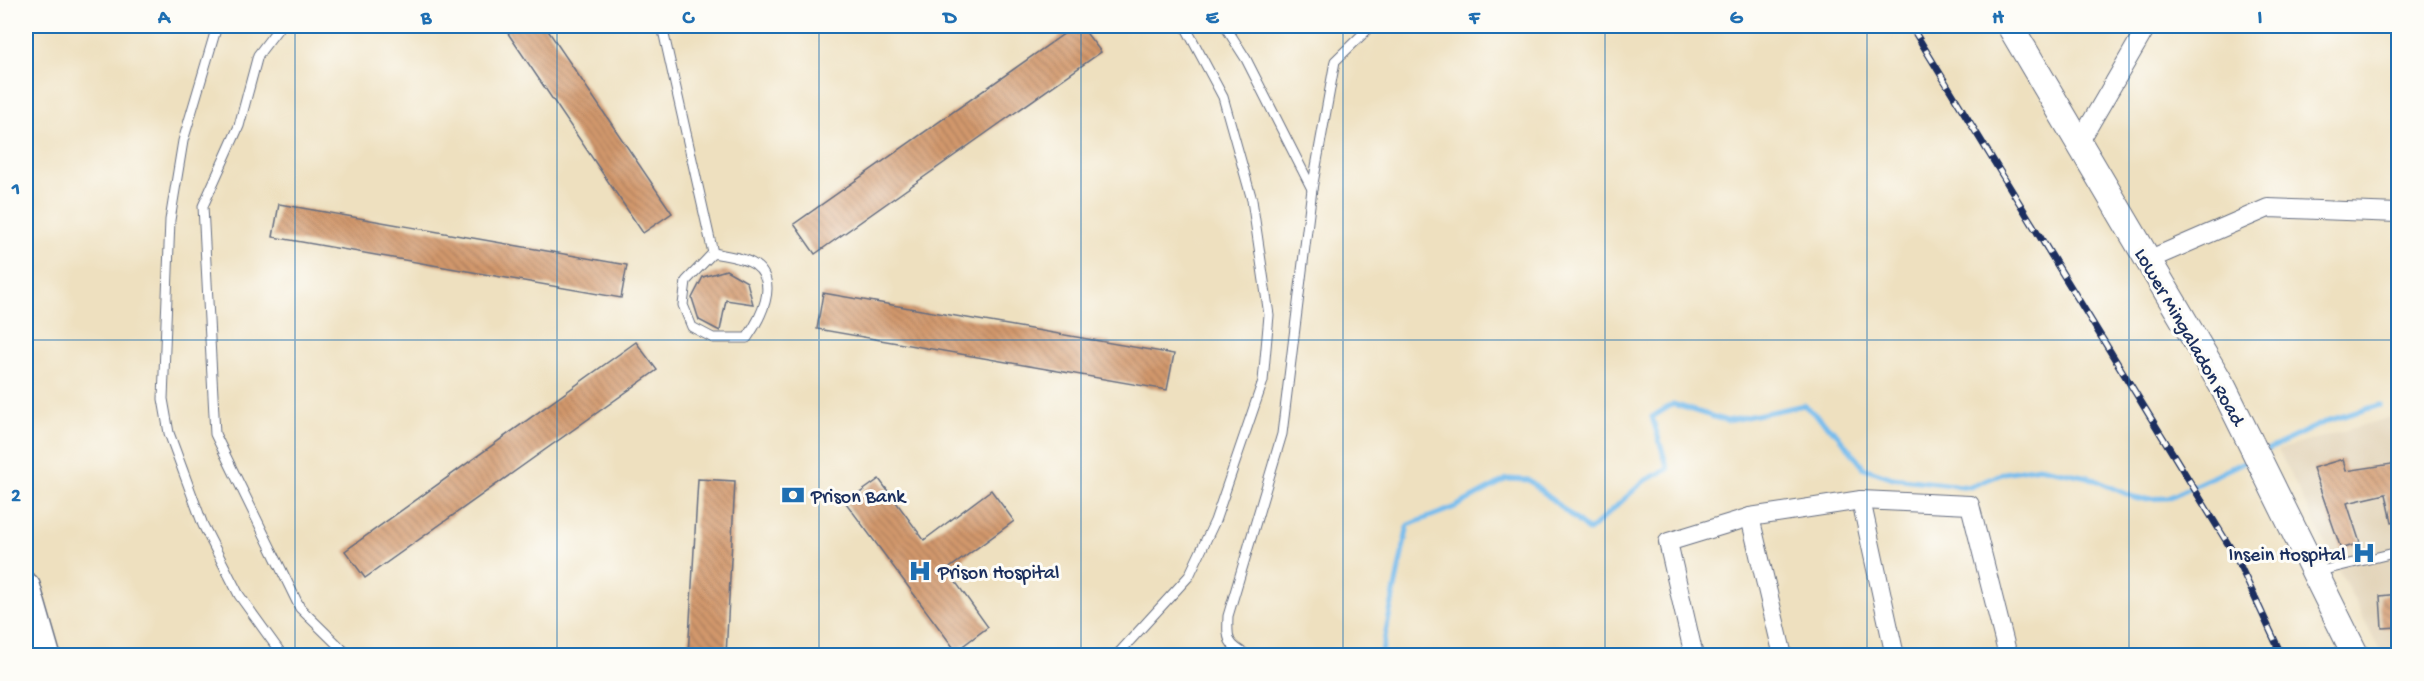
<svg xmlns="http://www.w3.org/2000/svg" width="2424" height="681" font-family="'Gochi Hand',sans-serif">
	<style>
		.built { fill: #e1d2b6 }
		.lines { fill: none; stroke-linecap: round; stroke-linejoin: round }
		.stream { stroke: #76bced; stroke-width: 5 }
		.building { fill: url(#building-back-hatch) }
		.lane-casing { stroke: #656d80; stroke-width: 11 }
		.street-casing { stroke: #656d80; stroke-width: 20 }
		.secondary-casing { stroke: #656d80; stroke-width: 28 }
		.primary-casing { stroke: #656d80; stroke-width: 31 }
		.lane { stroke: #fff; stroke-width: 9 }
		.street { stroke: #fff; stroke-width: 18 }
		.secondary { stroke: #fff; stroke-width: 26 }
		.primary { stroke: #fff; stroke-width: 28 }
		.rail-casing { stroke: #1b2f5e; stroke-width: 7 }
		.rail { stroke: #fdfcf7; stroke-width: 4.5; stroke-dasharray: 14; stroke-linecap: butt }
		.grid { fill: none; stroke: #1f6fb2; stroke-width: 1.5; stroke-opacity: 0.55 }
		.labels { text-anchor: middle; stroke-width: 6; stroke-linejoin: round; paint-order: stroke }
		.street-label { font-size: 20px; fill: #1b2f5e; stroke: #fdfcf7 }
		.poi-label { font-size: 20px; fill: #1b2f5e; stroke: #fdfcf7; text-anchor: start }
		.neatline { fill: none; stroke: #1f6fb2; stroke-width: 2 }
		.grid-label { font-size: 20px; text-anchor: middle; font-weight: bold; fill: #1f6fb2 }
	</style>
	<defs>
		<pattern id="building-back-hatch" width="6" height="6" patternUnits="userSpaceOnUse" patternTransform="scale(1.5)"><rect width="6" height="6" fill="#d2986c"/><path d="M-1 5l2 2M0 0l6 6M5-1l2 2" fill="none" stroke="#aa7c5c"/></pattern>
	</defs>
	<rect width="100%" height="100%" fill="#fdfcf7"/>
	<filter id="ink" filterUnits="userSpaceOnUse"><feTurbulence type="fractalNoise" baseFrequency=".0167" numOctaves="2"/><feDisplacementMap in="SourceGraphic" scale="12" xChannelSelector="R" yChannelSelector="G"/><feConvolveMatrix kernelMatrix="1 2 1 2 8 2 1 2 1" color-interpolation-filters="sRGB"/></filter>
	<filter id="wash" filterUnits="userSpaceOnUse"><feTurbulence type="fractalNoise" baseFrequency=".008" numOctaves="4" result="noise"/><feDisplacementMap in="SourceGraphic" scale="24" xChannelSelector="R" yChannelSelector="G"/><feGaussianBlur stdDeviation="1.35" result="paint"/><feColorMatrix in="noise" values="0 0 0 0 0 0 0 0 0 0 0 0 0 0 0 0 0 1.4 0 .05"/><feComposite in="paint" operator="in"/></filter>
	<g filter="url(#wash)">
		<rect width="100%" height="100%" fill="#eee0bf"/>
		<!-- built -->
		<polygon class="built" points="2398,415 2398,655 2382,655 2278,450"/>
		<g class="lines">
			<!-- stream -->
			<g class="stream">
				<polyline points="2263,452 2327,421 2380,405"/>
				<polyline points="1381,656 1408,525 1453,508 1507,479 1529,480 1589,531 1644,481 1668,469 1652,417 1673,404 1727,421 1804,405 1837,434 1864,468 1893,478 1970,487 2004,473 2039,467 2088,477 2138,499 2168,498 2252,458"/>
			</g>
		</g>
		<g id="blocks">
			<!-- building -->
			<g class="building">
				<polygon points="503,26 545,26 672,213 643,233"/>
				<polygon points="1075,26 1081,26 1101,52 815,254 794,224"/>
				<polygon points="279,204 627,265 621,298 273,237"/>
				<polygon points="726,270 747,282 753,304 726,300 720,331 699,320 692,298 703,277"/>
				<polygon points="823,293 1174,354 1167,390 817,329"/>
				<polygon points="636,342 657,370 365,578 345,551"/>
				<polygon points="2343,459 2346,471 2398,463 2398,521 2392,522 2386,494 2347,503 2360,543 2341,549 2313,468"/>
				<polygon points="698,479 735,481 726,656 688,656"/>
				<polygon points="879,479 924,540 991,490 1014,521 947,570 988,627 956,651 846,503"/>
				<polygon points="2398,594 2398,627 2382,628 2380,596"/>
			</g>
		</g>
	</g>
	<g filter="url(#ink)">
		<use href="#blocks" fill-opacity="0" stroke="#656d80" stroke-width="1.5"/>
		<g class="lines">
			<!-- lane casing -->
			<g class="lane-casing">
				<g id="lane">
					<polyline points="217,26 183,141 170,220 163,399 169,433 203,525 239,595 283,656"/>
					<polyline points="280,26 258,55 239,126 203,206 215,434 300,608 349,656"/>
					<polyline points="662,26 713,253"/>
					<polyline points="1225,26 1246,59 1312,189"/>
					<path d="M713 253C727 256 743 257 755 265 780 283 760 319 747 338H713L692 327 683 305 686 281Z"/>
					<polyline points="2316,572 2398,552"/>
					<polyline points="1116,656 1189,576 1215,521 1263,381 1269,315 1252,200 1223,97 1185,26"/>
					<path d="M1249 656C1227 645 1227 640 1228 616L1282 434 1312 189 1335 61 1371 26"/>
				</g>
			</g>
			<!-- street casing -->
			<g class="street-casing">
				<g id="street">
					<polyline points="2079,143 2147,26"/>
					<polyline points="2148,260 2268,208 2398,213"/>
					<polyline points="1861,500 1895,656"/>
					<polyline points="1750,517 1783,656"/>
					<polyline points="1694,656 1668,542 1750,517 1861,500 1970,505 2008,656"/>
				</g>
			</g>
			<!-- secondary casing -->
			<g class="secondary-casing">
				<polyline id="secondary" points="2010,26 2223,387 2356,656"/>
			</g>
			<!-- primary casing -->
			<g class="primary-casing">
				<polyline id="primary" points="26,587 46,656"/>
			</g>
			<!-- lane -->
			<use href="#lane" class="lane"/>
			<!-- street -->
			<use href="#street" class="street"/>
			<!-- secondary -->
			<use href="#secondary" class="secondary"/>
			<!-- primary -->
			<use href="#primary" class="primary"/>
			<!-- rail casing -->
			<g class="rail-casing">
				<polyline id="rail" points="1911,26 2236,557 2282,656"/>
			</g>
			<!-- rail -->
			<use href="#rail" class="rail"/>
		</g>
	</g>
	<!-- grid -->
	<path class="grid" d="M295 26V656M557 26V656M819 26V656M1081 26V656M1343 26V656M1605 26V656M1867 26V656M2129 26V656M26 340H2398"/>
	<!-- icons -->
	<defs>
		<g id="bank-bare" transform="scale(1.8)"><path d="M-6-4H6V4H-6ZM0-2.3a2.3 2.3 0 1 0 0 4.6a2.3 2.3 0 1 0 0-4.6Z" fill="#1f6fb2" stroke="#fdfcf7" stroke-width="2.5" paint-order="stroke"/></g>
		<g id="hospital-bare" transform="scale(1.8)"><path d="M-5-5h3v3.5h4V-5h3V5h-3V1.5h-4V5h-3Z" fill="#1f6fb2" stroke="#fdfcf7" stroke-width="2.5" paint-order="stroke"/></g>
	</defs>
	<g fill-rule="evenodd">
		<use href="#bank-bare" x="793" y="495"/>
		<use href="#hospital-bare" x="2364" y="553"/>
		<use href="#hospital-bare" x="920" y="571"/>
	</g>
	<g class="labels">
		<!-- street labels -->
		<g class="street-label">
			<text transform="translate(2191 336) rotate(60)" y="7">Lower Mingaladon Road</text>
		</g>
		<!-- poi labels -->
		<g class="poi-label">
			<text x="811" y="502">Prison Bank</text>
			<text x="2346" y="560" text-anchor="end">Insein Hospital</text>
			<text x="938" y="578">Prison Hospital</text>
		</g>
	</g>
	<!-- margin -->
	<rect width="2424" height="681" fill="none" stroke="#fdfcf7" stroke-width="66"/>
	<rect x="33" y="33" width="2358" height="615" class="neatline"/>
	<g class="grid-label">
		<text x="164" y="23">A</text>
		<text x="426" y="23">B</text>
		<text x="688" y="23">C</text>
		<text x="950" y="23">D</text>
		<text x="1212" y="23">E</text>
		<text x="1474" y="23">F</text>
		<text x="1736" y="23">G</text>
		<text x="1998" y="23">H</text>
		<text x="2260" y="23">I</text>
		<text x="16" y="194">1</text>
		<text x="16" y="501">2</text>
	</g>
</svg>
